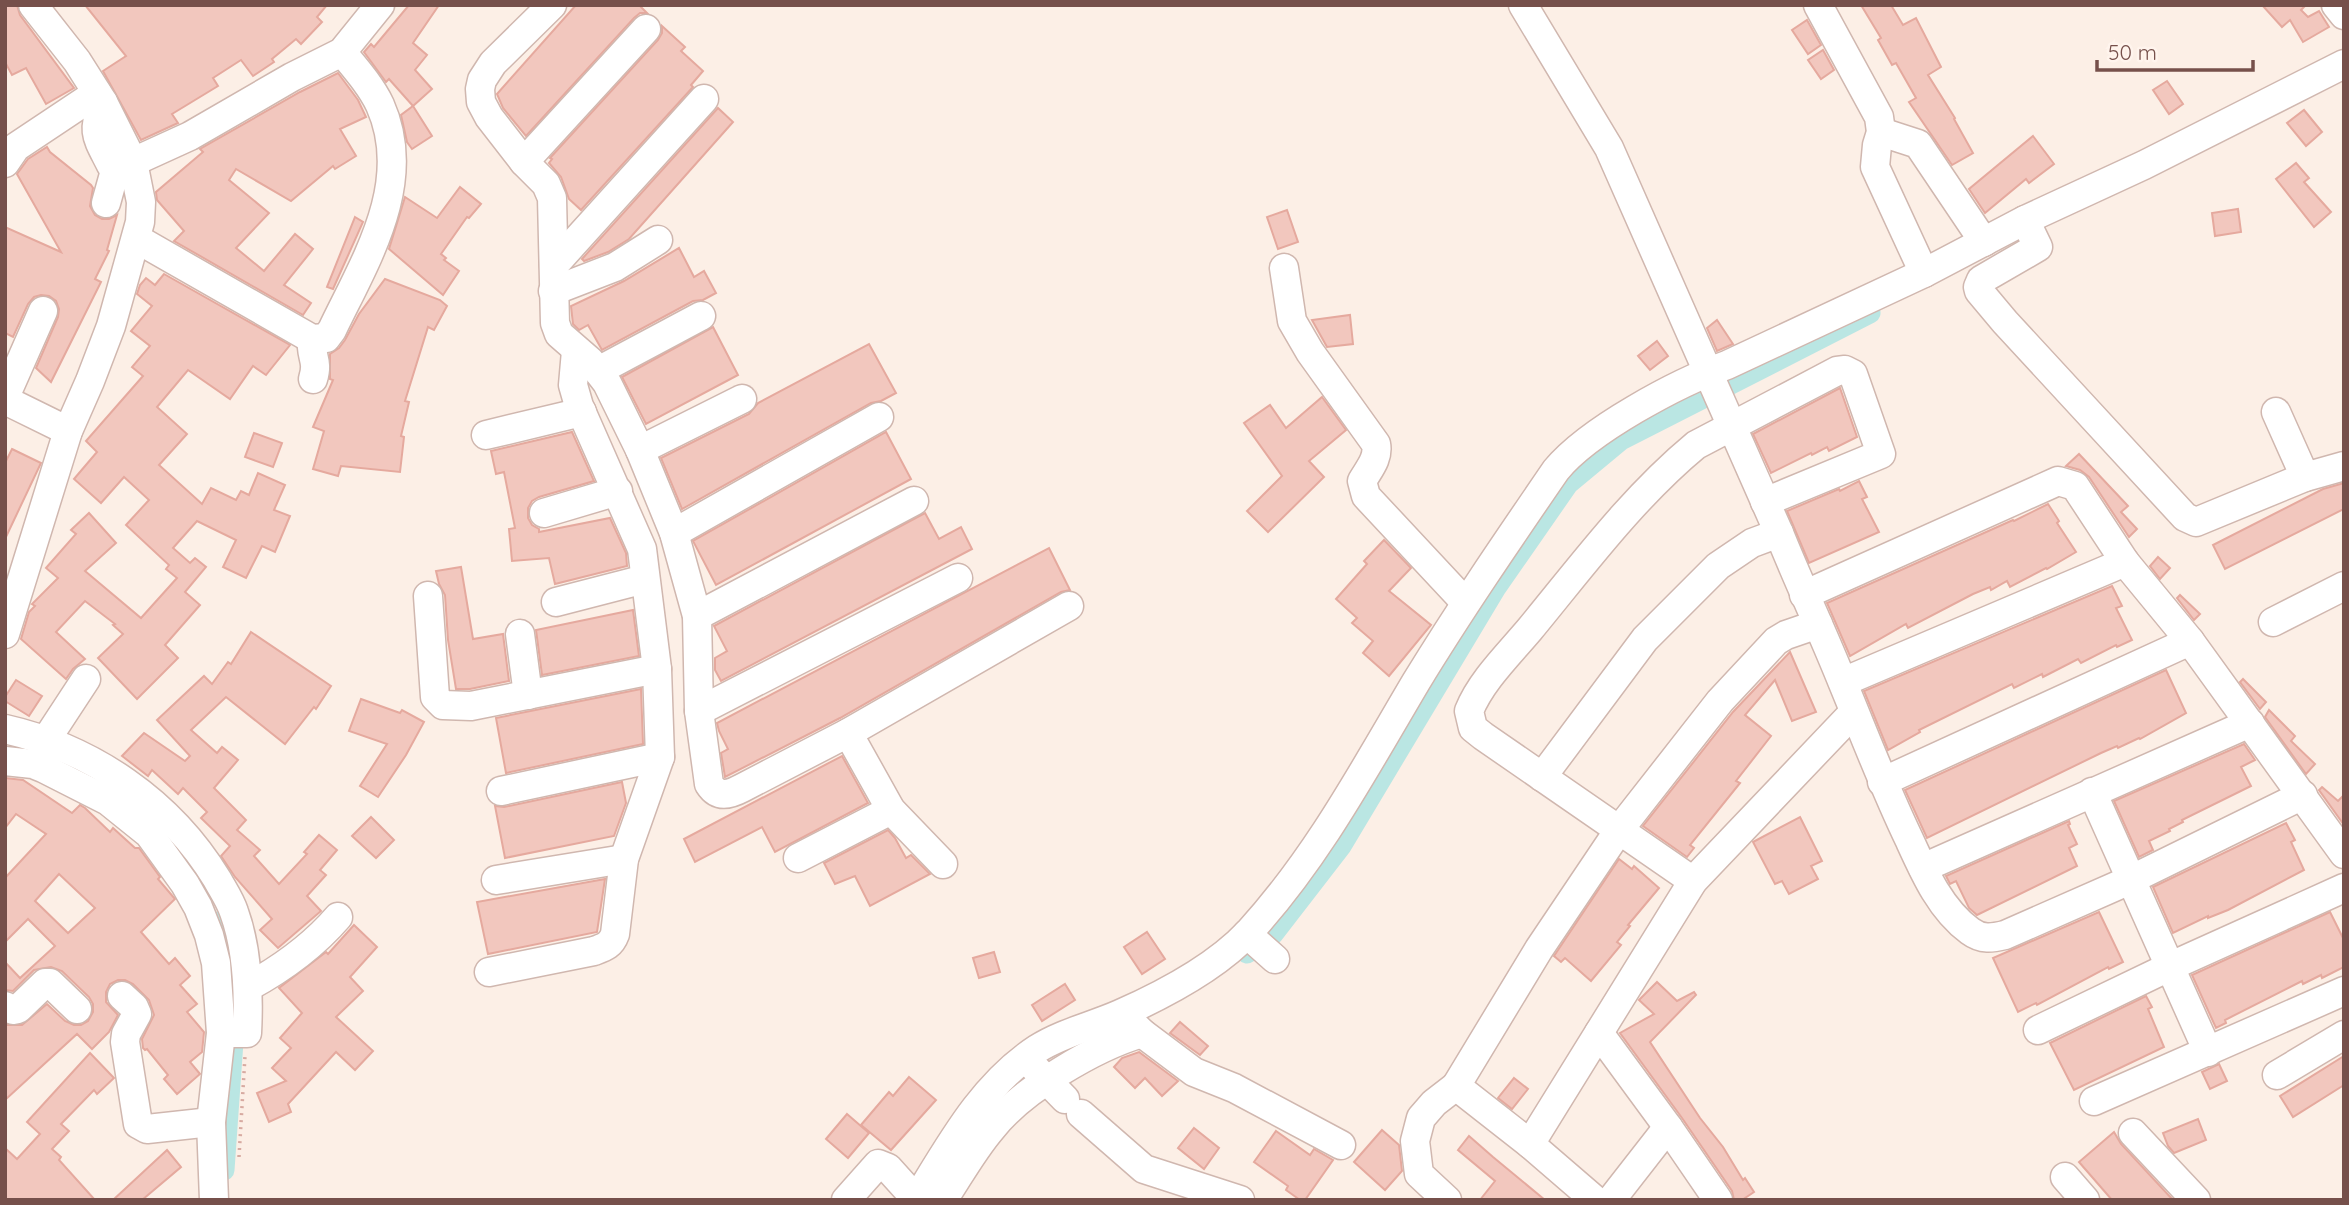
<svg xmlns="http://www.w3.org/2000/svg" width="2349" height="1205" font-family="Quicksand,sans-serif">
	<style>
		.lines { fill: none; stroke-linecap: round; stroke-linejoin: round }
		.canal { stroke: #bae6e3; stroke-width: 21 }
		.building { fill: #f2c7be; stroke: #e5a99e; stroke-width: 2; fill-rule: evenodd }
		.minor-casing { stroke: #d0b7af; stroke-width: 31 }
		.path { stroke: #d7aaa1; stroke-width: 3.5; stroke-dasharray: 2 5; stroke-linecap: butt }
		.minor { stroke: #fff; stroke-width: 28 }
	</style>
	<rect width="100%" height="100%" fill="#fcefe6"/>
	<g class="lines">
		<!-- canal -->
		<g class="canal">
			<polyline points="215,922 228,951 235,1013 224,1170"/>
			<polyline points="1247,953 1273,934 1341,846 1495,589 1568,484 1621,440 1870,313"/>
		</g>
	</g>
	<!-- building -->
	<g class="building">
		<polygon points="5,5 17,5 20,15 74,88 46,104 26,68 12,75 5,62"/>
		<polygon points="85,5 327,5 317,17 322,22 301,44 296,39 272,59 274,62 253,76 241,60 213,78 218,86 172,114 178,123 141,140 103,71 126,56"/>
		<polygon points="409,5 439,5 413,43 427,55 415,70 432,89 413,106 389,79 386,82 364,52 371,44 374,47"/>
		<polygon points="576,5 639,5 647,13 640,13 634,18 526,136 503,108 497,94"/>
		<polygon points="1861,5 1891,5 1903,25 1916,18 1941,67 1928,75 1955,118 1954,119 1973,153 1952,165 1909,102 1916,98 1896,63 1892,65 1878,40 1881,38"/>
		<polygon points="2262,5 2306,5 2301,10 2308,17 2319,11 2329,27 2303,42 2290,20 2282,27"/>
		<polygon points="1807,20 1821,45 1808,54 1792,30"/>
		<polygon points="662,26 685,47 681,51 703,71 691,85 693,87 581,210 569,199 561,177 549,163 552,159 550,158 658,40 662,33"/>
		<polygon points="1823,50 1834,70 1821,79 1808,60"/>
		<polygon points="338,73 358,100 366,117 340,129 356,156 335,169 333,166 291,201 236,169 229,180 269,213 236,248 264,271 295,234 313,249 284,285 311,303 303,315 174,241 184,231 157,200 156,192 203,152 200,149 300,92"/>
		<polygon points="2167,81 2183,104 2169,114 2153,90"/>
		<polygon points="413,106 432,136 412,149 407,142 401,115"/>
		<polygon points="718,108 733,122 629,239 608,252 584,261 582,259"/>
		<polygon points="2304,110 2322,132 2306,146 2287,123"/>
		<polygon points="2033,136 2054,164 2029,183 2026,179 1985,213 1969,189"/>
		<polygon points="47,147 50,152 91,185 93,188 90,206 95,215 102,219 109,219 117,215 107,250 109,251 95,279 101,282 51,382 36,368 58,317 59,309 56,301 49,296 41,295 34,297 28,304 13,337 5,333 5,227 61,252 17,174 28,159"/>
		<polygon points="2296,163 2309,178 2304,182 2331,212 2314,227 2276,179"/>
		<polygon points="460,187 481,204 469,218 467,217 441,254 446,258 444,260 459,271 443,295 389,249 405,197 437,218"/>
		<polygon points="2238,209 2241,232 2215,236 2212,213"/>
		<polygon points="1287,210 1298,242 1278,249 1267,217"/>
		<polygon points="355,217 363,222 333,289 327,287"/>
		<polygon points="679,248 694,277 704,271 716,293 703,300 693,301 602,350 588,325 579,330 573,324 571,306 624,281"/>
		<polygon points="164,274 290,345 266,375 253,366 230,399 188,370 157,407 187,434 159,465 202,504 211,488 236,500 241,491 249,495 258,473 285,485 274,510 290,516 275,552 262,546 246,578 223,567 236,540 197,521 173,548 190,563 195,558 206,567 185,592 200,605 165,645 178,658 137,699 98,658 123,634 113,625 115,624 85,601 56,632 85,659 73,669 66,679 21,639 29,612 35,606 32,604 58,578 46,568 76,534 71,530 89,513 116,543 85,571 141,618 177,578 166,569 169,565 126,525 149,500 124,477 101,503 74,479 97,452 86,441 143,376 132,367 150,346 131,331 152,306 137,294 140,285 146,278 155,285"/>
		<polygon points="385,279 440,300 447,306 434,330 428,327 405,401 409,402 401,436 404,437 400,472 341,466 338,476 313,469 324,431 313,427 333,380 330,379 330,354 339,348 345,340 359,314"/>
		<polygon points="1350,315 1353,344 1327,347 1312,320"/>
		<polygon points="1717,320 1733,344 1717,351 1707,328"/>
		<polygon points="713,327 738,375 646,424 622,377"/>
		<polygon points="1657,341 1668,356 1650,370 1638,356"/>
		<polygon points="869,344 896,393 881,401 871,403 682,509 661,458 749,414 758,403"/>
		<polygon points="1840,388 1857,437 1829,451 1827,447 1812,455 1811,453 1771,473 1753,434"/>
		<polygon points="1322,397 1346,430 1309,461 1324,477 1268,532 1247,511 1282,476 1244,423 1270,405 1286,428"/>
		<polygon points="572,432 594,481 539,497 532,501 528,508 528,518 532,525 539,529 539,532 610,518 626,553 627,566 555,584 549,558 512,561 509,529 515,528 504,472 496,474 491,451"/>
		<polygon points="886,432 911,479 716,585 693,541"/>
		<polygon points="254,433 282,443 273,467 245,457"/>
		<polygon points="12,449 41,463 5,539 5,463"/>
		<polygon points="2079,454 2128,506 2121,512 2137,529 2129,537 2089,477 2080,470 2066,466"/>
		<polygon points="1859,481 1867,497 1862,499 1879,532 1809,563 1787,511 1839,489 1840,491"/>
		<polygon points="2344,483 2344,509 2225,569 2213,545 2323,489"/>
		<polygon points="2048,504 2059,521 2057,523 2076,552 2047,569 2046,568 2010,587 2007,581 1991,590 1990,587 1973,594 1908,628 1906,624 1850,656 1827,603 2013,520 2014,521"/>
		<polygon points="925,513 939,539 961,527 972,549 721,681 715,670 715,658 727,651 714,626"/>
		<polygon points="1384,540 1411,568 1389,591 1431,625 1389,676 1363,653 1373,641 1352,623 1357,618 1336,599 1367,564 1364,561"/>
		<polygon points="1049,548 1070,590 1061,592 840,718 725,777 721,753 728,749 719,731 717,723"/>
		<polygon points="2158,557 2170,568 2160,579 2150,566"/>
		<polygon points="461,567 473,639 503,634 509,681 470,689 456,689 448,640 445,595 439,584 436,571"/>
		<polygon points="2112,586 2122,606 2116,608 2132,640 2117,647 2116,645 2081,663 2078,659 2043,677 2042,674 2014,688 2012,684 1919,730 1920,732 1888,750 1864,691"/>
		<polygon points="2180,595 2200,614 2194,620 2177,598"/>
		<polygon points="633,610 639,656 542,675 536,630"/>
		<polygon points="251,632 331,686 316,709 314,707 285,744 226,697 191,730 217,753 222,747 238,760 214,788 246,820 237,830 260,850 254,856 279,884 307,854 304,852 319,835 337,850 320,870 326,875 307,896 321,911 278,948 260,930 272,919 235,877 221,856 230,846 201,818 207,812 183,788 178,794 152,770 148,776 122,756 144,733 185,761 190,756 157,720 204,676 212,684 228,662 231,664"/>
		<polygon points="1790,652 1816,712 1792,721 1775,680 1745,715 1771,736 1736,781 1740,783 1690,845 1694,848 1687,857 1643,826 1733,712"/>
		<polygon points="2166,670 2186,713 2140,739 2139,738 2118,748 2117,746 2101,753 1927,838 1905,790"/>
		<polygon points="2243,679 2266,702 2260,709 2240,682"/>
		<polygon points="16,680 42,696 29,716 5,701 5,697"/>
		<polygon points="641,689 643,744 506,773 496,718"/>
		<polygon points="361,699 400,713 402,710 424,722 406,755 378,797 360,786 387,744 349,731"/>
		<polygon points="2269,710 2295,736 2291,741 2315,764 2306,774 2265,717"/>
		<polygon points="2244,744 2255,760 2241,767 2251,786 2182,820 2183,822 2169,829 2170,831 2149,841 2153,850 2139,857 2114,801"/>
		<polygon points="842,756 868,803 775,852 762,827 695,862 684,839"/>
		<path d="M5 778 23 780 72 813 80 805 85 808 110 832 113 828 135 848H139L160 877 158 879 175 899 141 932 169 964 175 958 190 976 180 985 197 1004 187 1012 204 1032 202 1052 190 1062 200 1074 177 1094 164 1079 168 1075 147 1049 145 1050 143 1048 142 1039 154 1015 149 1000 133 984 125 980H118L110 984 106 992V1002L118 1015 109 1032 92 1049 77 1034 5 1100V1025H22L47 1004 65 1021 74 1025H81L88 1021 93 1012V1004L89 997 62 971 51 967 34 970 13 991 5 990V962L20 978 55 946 28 919 5 942V878L46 834 16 814 5 828ZM59 874 95 908 68 933 35 901Z"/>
		<polygon points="622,782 626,803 614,836 505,858 495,806 504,807"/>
		<polygon points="2322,787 2338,801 2344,795 2344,825 2319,790"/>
		<polygon points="371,817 394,840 376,858 352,836"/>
		<polygon points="1800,817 1822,861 1811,866 1818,879 1789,894 1782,881 1775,884 1753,842"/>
		<polygon points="2069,821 2070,824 2068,825 2077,844 2069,848 2077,866 1977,915 1969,908 1956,881 1950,884 1946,876"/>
		<polygon points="2286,823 2295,840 2291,842 2304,870 2228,910 2208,918 2208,916 2173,933 2153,887"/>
		<polygon points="888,830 895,838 906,858 911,855 930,874 870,906 855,876 835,884 824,863"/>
		<polygon points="1619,859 1632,869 1634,866 1659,888 1628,925 1630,926 1617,942 1621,945 1591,981 1565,958 1561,962 1554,956"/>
		<polygon points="605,879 597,932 488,954 477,902"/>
		<polygon points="2099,912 2123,962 2109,969 2108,967 2037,1005 2036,1003 2018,1012 1993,958"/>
		<polygon points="2330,912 2344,940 2344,967 2322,978 2321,975 2303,984 2302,981 2225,1020 2226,1023 2216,1028 2192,975"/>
		<polygon points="354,925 377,947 350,977 363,991 336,1017 373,1051 355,1070 336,1052 288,1104 291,1112 269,1122 257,1093 286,1081 272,1068 291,1048 280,1038 302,1013 279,988 326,952 328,954"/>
		<polygon points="1147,932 1165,959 1142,974 1124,947"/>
		<polygon points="994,952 1000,972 979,978 973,958"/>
		<polygon points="1657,982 1677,1001 1694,992 1696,995 1650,1042 1700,1118 1723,1147 1743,1180 1745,1178 1754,1192 1742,1200 1734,1200 1732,1191 1682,1118 1620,1033 1654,1014 1639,1000"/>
		<polygon points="1065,984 1075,1000 1042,1021 1032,1005"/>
		<polygon points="2146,996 2152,1007 2148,1009 2164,1047 2074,1090 2050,1043"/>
		<polygon points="1180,1022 1208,1046 1200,1055 1170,1033"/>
		<polygon points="1139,1052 1178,1081 1162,1096 1145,1078 1135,1088 1114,1067 1122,1058"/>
		<polygon points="90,1053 114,1078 97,1094 94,1090 61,1124 69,1131 52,1149 61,1157 59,1160 95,1200 5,1200 5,1148 17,1159 40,1134 27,1122"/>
		<polygon points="2344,1056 2344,1085 2293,1117 2280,1096"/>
		<polygon points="2219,1064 2227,1081 2210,1089 2202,1072"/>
		<polygon points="909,1077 936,1100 891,1150 861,1125 889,1092 893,1096"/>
		<polygon points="1514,1078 1528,1089 1512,1109 1498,1098"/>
		<polygon points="847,1114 869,1133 848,1158 826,1139"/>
		<polygon points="2198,1119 2206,1140 2174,1153 2168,1146 2163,1133"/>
		<polygon points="1194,1128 1219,1148 1204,1169 1178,1148"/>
		<polygon points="1382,1130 1399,1145 1402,1171 1385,1190 1354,1162"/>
		<polygon points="1276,1131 1310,1155 1314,1149 1333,1160 1305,1200 1300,1200 1286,1190 1288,1186 1254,1162"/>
		<polygon points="2114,1132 2121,1144 2173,1200 2112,1200 2079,1162"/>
		<polygon points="1469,1136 1493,1157 1545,1200 1480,1200 1495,1181 1458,1150"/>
		<polygon points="167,1150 181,1167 142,1200 113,1200"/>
	</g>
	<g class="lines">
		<!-- minor casing -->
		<g class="minor-casing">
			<g id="minor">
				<path d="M552 5 493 63 482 80 480 89 481 102 489 117 524 162 546 184 552 198 555 323 559 334 590 361 607 383 640 450 674 533 697 616 699 711 709 784C718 798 729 795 742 788L848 733 1069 606"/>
				<path d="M1523 5 1609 148 1779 533C1799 583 1822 631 1842 681 1864 734 1884 787 1909 839 1924 872 1940 909 1970 931 1982 940 1992 938 2005 935L2130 880 2303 795"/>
				<polyline points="1818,5 1879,117 1881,132 1877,145 1875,167 1924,273"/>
				<polyline points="2336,5 2344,15"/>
				<path d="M103 102C91 133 97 137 111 165L116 167"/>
				<polyline points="1881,132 1918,144 1984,242"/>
				<polyline points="524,162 646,29"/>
				<polyline points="5,163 16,147 97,93"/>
				<polyline points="116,167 122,167 190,136 292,77 342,52 380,5"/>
				<polyline points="106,203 116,167"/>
				<polyline points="2025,220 2038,247 1981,280 1978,287 1979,291 2005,322 2185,517 2196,522 2305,477 2344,466"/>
				<path d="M137 239 312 339 326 338 332 330C365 261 415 183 380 105 371 86 356 69 342 52"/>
				<polyline points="554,265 704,99"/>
				<path d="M1284 268 1292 321 1310 352 1376 444C1379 458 1369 469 1362 481L1366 496 1465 602"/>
				<polyline points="553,291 615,267 658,240"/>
				<path d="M312 339C310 357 319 360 313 379"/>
				<polyline points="598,371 701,316"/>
				<polyline points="5,397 43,311"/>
				<polyline points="5,400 68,431"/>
				<polyline points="2276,412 2305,477"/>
				<polyline points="486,435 582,412"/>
				<polyline points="640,450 742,399"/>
				<polyline points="544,513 618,491"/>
				<polyline points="674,533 879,417"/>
				<polyline points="1804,595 2058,481 2075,486 2125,562 2190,641 2344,854"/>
				<polyline points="428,596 435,697 443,705 471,706 657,669"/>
				<polyline points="556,602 645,579"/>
				<polyline points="697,616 914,501"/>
				<polyline points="2273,622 2344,586"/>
				<polyline points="5,634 68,431 90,381 111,326 140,222 141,202 133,162 103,102 77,61 33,5"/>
				<polyline points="520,634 528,695"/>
				<polyline points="1843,682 2125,562"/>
				<polyline points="699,711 958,578"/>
				<path d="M5 729C93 749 170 802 217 879 223 890 230 900 234 912 247 948 249 995 247 1033H221"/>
				<polyline points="848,733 891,810 943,864"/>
				<polyline points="46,740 86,679"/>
				<polyline points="5,761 33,764 43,768 108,801 149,834 185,884 198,907 209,935 216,963 221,1033 211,1122 214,1200"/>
				<polyline points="1542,777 1645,639 1718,566 1752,543 1779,533"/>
				<polyline points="1882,782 2190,641"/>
				<polyline points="501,791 660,757"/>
				<polyline points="2092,792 2208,1052"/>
				<polyline points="798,858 891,810"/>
				<polyline points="1923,868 2250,723"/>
				<polyline points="496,880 624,859"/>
				<path d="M1693 881 1483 736 1473 728 1469 711C1481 681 1509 654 1530 629 1582 566 1632 498 1696 445L1837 371 1845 370 1853 374 1881 454 1765 502"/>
				<polyline points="1247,934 1275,959"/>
				<path d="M489 972 594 951C605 947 611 945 615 934L624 859 660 757 657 669 642 549 579 406 573 385 576 351"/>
				<path d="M248 987C281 969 313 946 338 917"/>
				<polyline points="122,996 134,1007 137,1014 126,1034 125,1042 138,1124 147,1129 211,1122"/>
				<polyline points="5,1006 13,1010 18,1009 45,983 50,983 77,1009"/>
				<polyline points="1128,1019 1142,1033 1194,1072 1234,1088 1341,1145"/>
				<polyline points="2038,1030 2169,967 2344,888"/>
				<polyline points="1599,1033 1668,1127 1718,1200"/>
				<polyline points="1033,1066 1065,1099"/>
				<polyline points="2277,1075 2344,1035"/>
				<polyline points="2094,1101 2344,991"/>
				<polyline points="1081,1114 1144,1169 1240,1200"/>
				<polyline points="2133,1133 2196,1200"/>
				<polyline points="1530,1144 1693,881 1854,712"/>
				<polyline points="2065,1177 2085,1200"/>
				<polyline points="846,1200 878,1164 888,1168 916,1199"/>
				<path d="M916 1200C950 1145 982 1085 1037 1049 1062 1033 1093 1026 1120 1014 1163 995 1217 966 1249 932 1317 858 1365 768 1416 682 1460 610 1508 540 1556 470 1589 430 1677 383 1727 365L1924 273 2025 220 2144 165 2344 64"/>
				<path d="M943 1200C959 1176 973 1150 992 1128 1023 1089 1095 1047 1142 1033"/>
				<polyline points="1447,1200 1419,1174 1415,1141 1421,1118 1434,1103 1456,1086"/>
				<polyline points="1595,1200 1530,1144 1456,1086 1539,949 1619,830 1720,701 1776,641 1786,635 1818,624"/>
				<polyline points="1611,1200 1668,1127"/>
			</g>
		</g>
		<!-- path -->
		<polyline class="path" points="239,1157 245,1056"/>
		<!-- minor -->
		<use href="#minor" class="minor"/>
	</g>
	<!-- border -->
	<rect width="2349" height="1205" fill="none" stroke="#76504b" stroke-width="14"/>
	<!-- scale -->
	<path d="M2097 60v10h156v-10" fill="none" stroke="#76504b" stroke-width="3.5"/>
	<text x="2108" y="60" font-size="21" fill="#76504b" stroke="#fff4ed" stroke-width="5" paint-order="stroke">50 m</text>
</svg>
